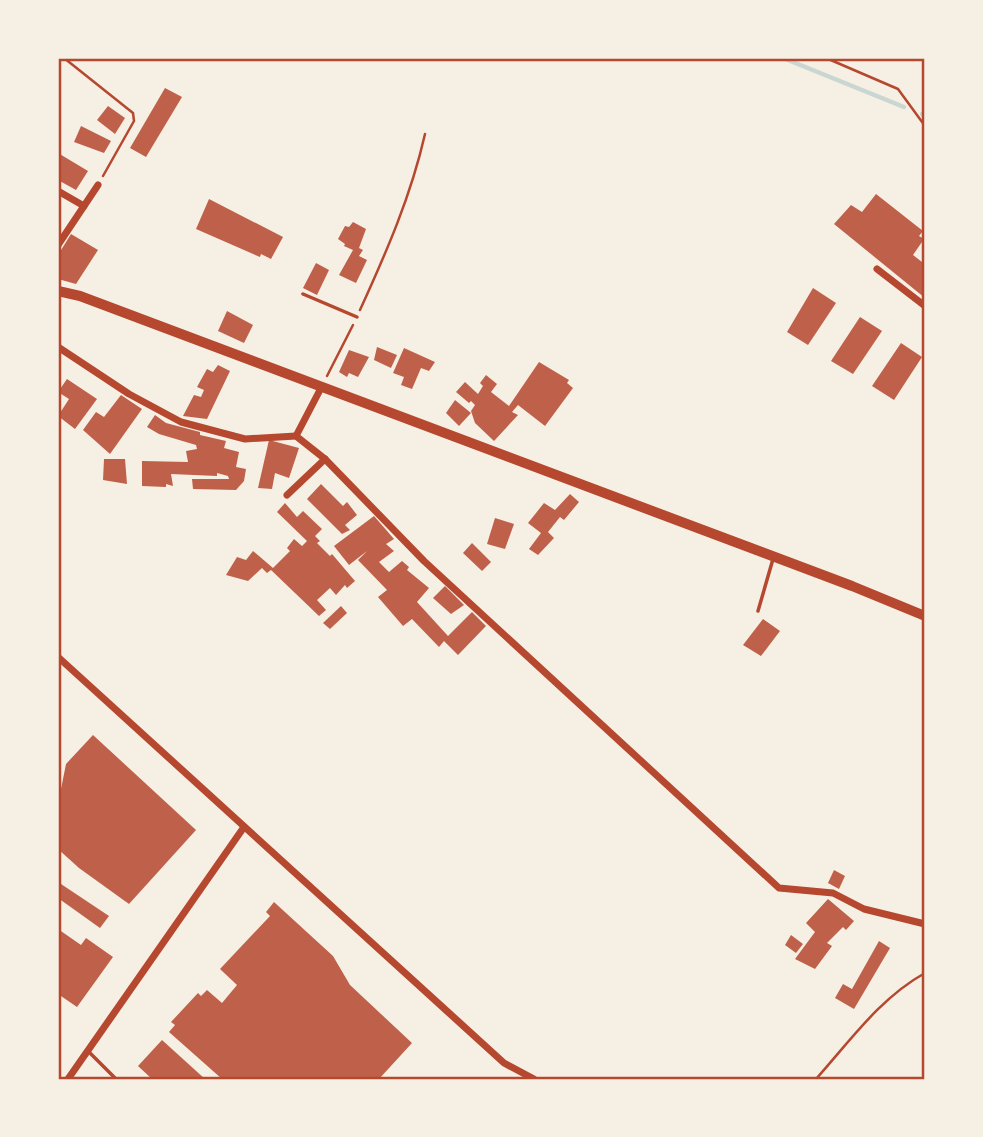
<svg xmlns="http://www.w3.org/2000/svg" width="983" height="1137" font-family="'Titillium Web',sans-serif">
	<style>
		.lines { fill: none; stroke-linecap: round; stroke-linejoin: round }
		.stream { stroke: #c9d6d2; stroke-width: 4.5 }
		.building { fill: #bf614a }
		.path { stroke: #b5482f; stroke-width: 2.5 }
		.service { stroke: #b5482f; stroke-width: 3.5 }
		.minor { stroke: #b5482f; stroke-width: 7 }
		.tertiary { stroke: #b5482f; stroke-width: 10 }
		.neatline { fill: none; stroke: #b5482f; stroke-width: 2.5 }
	</style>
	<rect width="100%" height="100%" fill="#f6efe4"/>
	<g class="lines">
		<!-- stream -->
		<g class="stream">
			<polyline points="783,58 904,107"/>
			<polyline points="922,114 925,115"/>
		</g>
	</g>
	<!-- building -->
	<g class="building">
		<polygon points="165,88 182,97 146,157 130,148"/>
		<polygon points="108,106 125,118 115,134 97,120"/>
		<polygon points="81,126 111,141 104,153 74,142"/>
		<polygon points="58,153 88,171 76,190 58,180"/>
		<polygon points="876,194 923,231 919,236 924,239 913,255 922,262 925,257 925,298 834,224 851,205 862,212"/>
		<polygon points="209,199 283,237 271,259 261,254 260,257 196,229"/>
		<polygon points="353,222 366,229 359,248 363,250 359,256 367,260 356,283 339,275 353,250 344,246 345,244 338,239 345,226 349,227"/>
		<polygon points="71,234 98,250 76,284 58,279 58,255"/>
		<polygon points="316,263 329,270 317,295 303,288"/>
		<polygon points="813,288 836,303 808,345 787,332"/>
		<polygon points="227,311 253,325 244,343 218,331"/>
		<polygon points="860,317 882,331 853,374 831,361"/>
		<polygon points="901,343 922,357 894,400 872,386"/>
		<polygon points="377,347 397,355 391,368 374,360"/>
		<polygon points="404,348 435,362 429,371 421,368 412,389 401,385 404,377 393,373"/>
		<polygon points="349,350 369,357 358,377 349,373 347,377 339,372"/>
		<polygon points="539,362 569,380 567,383 573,388 545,426 518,405 512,412 518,415 494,441 475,423 471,411 475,405 471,401 469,403 456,392 465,382 478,394 483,386 480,383 486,375 497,384 491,392 509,406"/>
		<polygon points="218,365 230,371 207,419 183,416 194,395 201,397 204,390 197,387 207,369 213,372"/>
		<polygon points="67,379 97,399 75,429 58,416 69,399 58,392"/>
		<polygon points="121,395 142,409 110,454 83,430 96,412 104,417"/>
		<polygon points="455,400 471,413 459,426 446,413"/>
		<polygon points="155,415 166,423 200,432 200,435 226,441 224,448 239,452 236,467 246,469 244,481 236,490 193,489 192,479 229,479 228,476 217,473 217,476 171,474 173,486 166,484 166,487 142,486 142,461 188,462 186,451 197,449 196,445 159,434 147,427"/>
		<polygon points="269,440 299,448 289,478 275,473 272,489 258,488"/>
		<polygon points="104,459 125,459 127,484 103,480"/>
		<polygon points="321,484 343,506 347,502 357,515 345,525 350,530 342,534 307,499"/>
		<polygon points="570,494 579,502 564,520 560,517 548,532 554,538 538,555 529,549 541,533 528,523 544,503 555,510"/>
		<polygon points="285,503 297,517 303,511 322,529 315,536 320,541 317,543 330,556 332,554 355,581 347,588 345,585 336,595 330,588 317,600 326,610 319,616 271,570 267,573 262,568 248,581 226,575 237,557 246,560 253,551 273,568 290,551 287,548 294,539 302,546 307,541 277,512"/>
		<polygon points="374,516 394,539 386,544 394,551 379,562 389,572 402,561 409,567 407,570 429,588 417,602 448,636 472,612 486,626 458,655 444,641 439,647 412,619 403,626 378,597 387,590 358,560 367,551 349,565 334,546"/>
		<polygon points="495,518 514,524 505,549 487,544"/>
		<polygon points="472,543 491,562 482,571 463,553"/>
		<polygon points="445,586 464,605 451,614 433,598"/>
		<polygon points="341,606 347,613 330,629 323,623"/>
		<polygon points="763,619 780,631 761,656 743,645"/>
		<polygon points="93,735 196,830 129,904 79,868 58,849 58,804 66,764"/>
		<polygon points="834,870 845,876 839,889 828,883"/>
		<polygon points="58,882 109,916 100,928 58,898"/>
		<polygon points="828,899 854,921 846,930 843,927 827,943 832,946 815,969 795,959 815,932 806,923"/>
		<polygon points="274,902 333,956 350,985 412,1043 379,1079 222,1079 169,1032 175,1025 171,1022 198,993 201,996 207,990 222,1003 237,985 220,969 270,916 266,912"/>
		<polygon points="58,929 81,945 86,938 113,957 77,1007 58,994"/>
		<polygon points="791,935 803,944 796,953 785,945"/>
		<polygon points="879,941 890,948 854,1009 835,998 843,984 852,989"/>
		<polygon points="162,1040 205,1079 152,1079 138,1066"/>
	</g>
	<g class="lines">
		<!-- path -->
		<g class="path">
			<polyline points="64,58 133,113 134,121 103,176"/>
			<polyline points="826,58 898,89 925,126"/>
			<path d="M360 310C386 253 411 196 425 134"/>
			<polyline points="327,376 353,325"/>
			<path d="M816 1079C850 1041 880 998 925 973"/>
		</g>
		<!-- service -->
		<g class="service">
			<polyline points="303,294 357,317"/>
			<polyline points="758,611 773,559"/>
			<polyline points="88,1051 116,1079"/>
		</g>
		<!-- minor -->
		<g class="minor">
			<polyline points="58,191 84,206"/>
			<polyline points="58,245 98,185"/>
			<polyline points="877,269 925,306"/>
			<polyline points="58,347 129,394 181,422 245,439 296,436"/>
			<polyline points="321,388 296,436 325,459 424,561 779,888 833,893 864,909 925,924"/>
			<polyline points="287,495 325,459"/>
			<polyline points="58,657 504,1063 534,1079"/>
			<polyline points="68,1079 244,827"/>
		</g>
		<!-- tertiary -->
		<polyline class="tertiary" points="58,291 80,296 852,586 925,616"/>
	</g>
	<!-- border -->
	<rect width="983" height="1137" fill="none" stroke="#f6efe4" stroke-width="119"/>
	<rect x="60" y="60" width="863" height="1018" class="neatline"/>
</svg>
